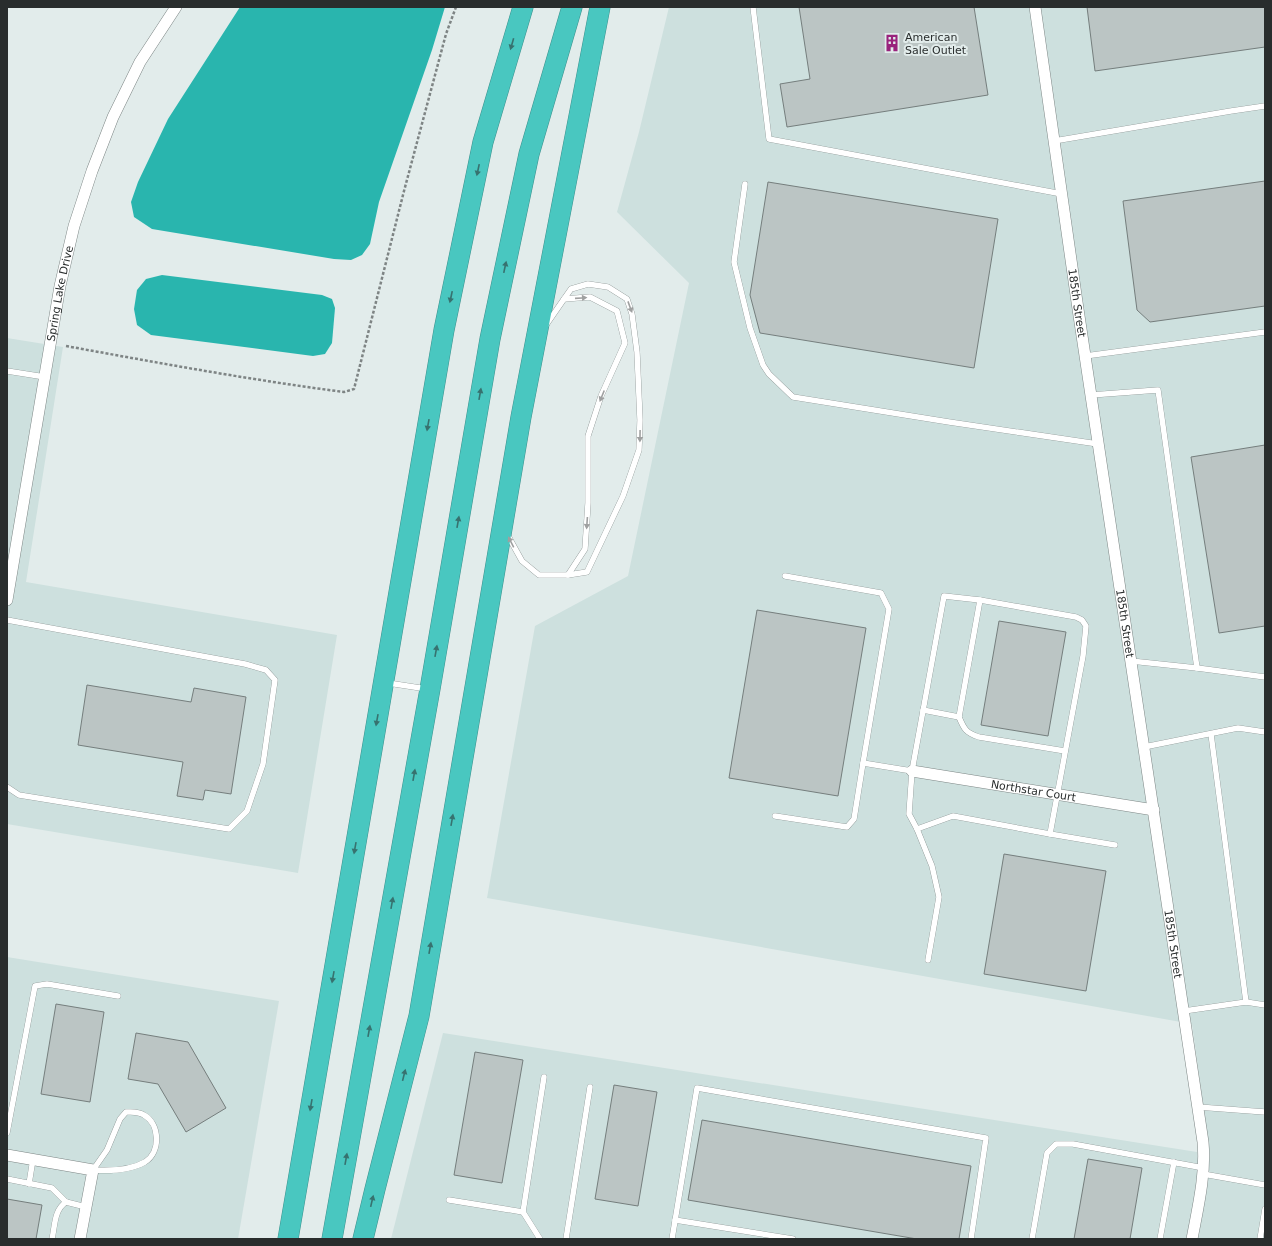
<svg xmlns="http://www.w3.org/2000/svg" width="1272" height="1246" font-family="'DejaVu Sans',sans-serif">
	<style>
		.built { fill: #cde0de }
		.water { fill: #29b5ae }
		.building { fill: #bbc5c4; stroke: #757e7d }
		.lines { fill: none; stroke-linecap: round; stroke-linejoin: round }
		.lane-casing { stroke: #7d8685; stroke-width: 6 }
		.street-casing { stroke: #7d8685; stroke-width: 12 }
		.highway-casing { stroke: #3e918d; stroke-width: 21 }
		.path { stroke: #7e8484; stroke-width: 2.5; stroke-dasharray: 3 2; stroke-linecap: butt }
		.lane { stroke: #fff; stroke-width: 5.5 }
		.street { stroke: #fff; stroke-width: 11 }
		.highway { stroke: #49c7c0; stroke-width: 20 }
		.oneway { fill: #37726f }
		.oneway2 { fill: #9fa0a0 }
		.labels { text-anchor: middle; stroke-width: 4; stroke-linejoin: round; paint-order: stroke }
		.poi-label { font-size: 11px; fill: #292d2d; stroke: #e2eceb; text-anchor: start }
		.street-label { font-size: 11px; fill: #292d2d; stroke: #e2eceb }
	</style>
	<rect width="100%" height="100%" fill="#e2eceb"/>
	<!-- built -->
	<g class="built">
		<polygon points="669,7 1265,7 1265,1239 1195,1239 1210,1156 1192,1024 487,898 535,626 628,576 689,283 617,212 639,132"/>
		<polygon points="7,338 63,347 26,582 337,635 298,873 7,824"/>
		<polygon points="7,957 279,1001 238,1239 7,1239"/>
		<polygon points="443,1033 1197,1152 1199,1175 1187,1239 391,1239"/>
	</g>
	<!-- water -->
	<g class="water">
		<polygon points="240,7 445,7 432,50 379,202 370,244 362,255 351,260 334,259 152,229 134,217 131,202 138,182 168,119"/>
		<polygon points="162,275 322,295 332,299 335,308 332,343 325,354 313,356 151,335 137,325 134,309 137,290 146,279"/>
	</g>
	<!-- building -->
	<g class="building">
		<polygon points="799,7 974,7 988,95 787,127 780,84 810,79"/>
		<polygon points="1087,7 1265,7 1265,47 1095,71"/>
		<polygon points="1265,181 1265,306 1150,322 1137,310 1123,201"/>
		<polygon points="768,182 998,219 974,368 760,333 750,295"/>
		<polygon points="1265,445 1265,626 1219,633 1191,457"/>
		<polygon points="757,610 866,628 838,796 729,778"/>
		<polygon points="999,621 1066,632 1048,736 981,725"/>
		<polygon points="87,685 191,702 194,688 246,697 231,794 205,790 203,800 177,796 183,762 78,745"/>
		<polygon points="1004,854 1106,871 1086,991 984,974"/>
		<polygon points="56,1004 104,1012 90,1102 41,1094"/>
		<polygon points="136,1033 188,1042 226,1108 186,1132 158,1084 128,1079"/>
		<polygon points="475,1052 523,1060 502,1183 454,1175"/>
		<polygon points="614,1085 657,1092 638,1206 595,1199"/>
		<polygon points="702,1120 971,1166 959,1239 917,1239 688,1200"/>
		<polygon points="1088,1159 1142,1168 1130,1239 1074,1239"/>
		<polygon points="7,1199 42,1205 36,1239 7,1239"/>
	</g>
	<g class="lines">
		<!-- lane casing -->
		<g class="lane-casing">
			<g id="lane">
				<polyline points="753,7 769,139 1062,194"/>
				<polyline points="1054,141 1231,111 1265,106"/>
				<polyline points="745,184 734,262 750,328 763,365 769,374 793,397 949,422 1098,444"/>
				<polyline points="564,299 571,289 588,284 608,287 627,299 632,314 637,352 640,420 639,450 623,496 587,572 568,575"/>
				<polyline points="1085,356 1265,332"/>
				<polyline points="7,371 45,377"/>
				<polyline points="1091,395 1158,390 1197,668 1131,661"/>
				<polyline points="507,534 522,561 539,575 568,575 585,549 588,503 588,436 601,396 625,343 617,311 590,297 564,299 546,325"/>
				<polyline points="785,576 881,593 889,609 863,763"/>
				<polygon points="944,596 980,600 1076,617 1082,620 1086,626 1083,656 1050,834 953,816 917,829 909,814 912,771"/>
				<path d="M980 600 959 717C964 729 966 733 979 737L1065 751"/>
				<polyline points="7,620 245,664 266,670 275,680 263,764 247,811 229,829 19,795 7,787"/>
				<polyline points="1197,668 1265,677"/>
				<polyline points="388,683 427,689"/>
				<polyline points="923,710 959,717"/>
				<polyline points="1211,734 1246,1002"/>
				<polyline points="1144,747 1238,728 1265,732"/>
				<polyline points="775,816 847,827 854,819 863,763 912,771"/>
				<polyline points="917,829 932,866 939,897 928,960"/>
				<polyline points="1050,834 1115,845"/>
				<polyline points="1184,1011 1246,1002 1265,1005"/>
				<polyline points="1198,1107 1265,1112"/>
				<path d="M126 1112C132 1112 138 1111 144 1115 160 1124 161 1152 145 1162 131 1170 109 1171 93 1170L107 1150 120 1119Z"/>
				<polyline points="7,1133 35,986 47,984 118,996"/>
				<polyline points="1203,1174 1265,1185"/>
				<polyline points="7,1179 52,1188 66,1202 86,1207"/>
				<polyline points="29,1184 33,1159"/>
				<polyline points="449,1200 523,1212"/>
				<polyline points="675,1220 793,1239"/>
				<path d="M52 1239C55 1226 54 1210 66 1202"/>
				<polyline points="540,1239 523,1212 544,1077"/>
				<polyline points="566,1239 590,1087"/>
				<polyline points="672,1239 697,1088 986,1138 971,1239"/>
				<polyline points="1032,1239 1047,1153 1056,1144 1073,1144 1204,1168"/>
				<polyline points="1160,1239 1174,1162"/>
				<polyline points="1260,1239 1265,1209"/>
			</g>
		</g>
		<!-- street casing -->
		<g class="street-casing">
			<g id="street">
				<path id="s1" d="M1035 7 1078 309 1203 1142C1206 1174 1198 1207 1192 1239"/>
				<path id="s2" d="M7 600 60 286 74 226 92 171 113 117 140 62 176 7"/>
				<path id="s3" d="M912 771 1154 810"/>
				<polyline points="7,1155 93,1170 80,1239"/>
			</g>
		</g>
		<!-- highway casing -->
		<g class="highway-casing">
			<g id="highway">
				<polyline points="288,1239 444,330 483,142 523,7"/>
				<polyline points="332,1239 430,689 490,339 529,154 572,7"/>
				<polyline points="363,1239 375,1189 419,1016 521,417 600,7"/>
			</g>
		</g>
		<!-- path -->
		<path class="path" d="M66 346C159 363 251 380 344 392L354 389 404 191 446 34 456 7"/>
		<!-- lane -->
		<use href="#lane" class="lane"/>
		<!-- street -->
		<use href="#street" class="street"/>
		<!-- highway -->
		<use href="#highway" class="highway"/>
	</g>
	<!-- one-way arrows -->
	<defs><path id="oneway-solid" d="M-6-.8H1V-3.2L6.5 0L1 3.2V.8H-6Z"/></defs>
	<g class="oneway">
		<use href="#oneway-solid" transform="translate(512 44) rotate(106)"/>
		<use href="#oneway-solid" transform="translate(478 170) rotate(102)"/>
		<use href="#oneway-solid" transform="translate(505 267) rotate(-78)"/>
		<use href="#oneway-solid" transform="translate(451 297) rotate(102)"/>
		<use href="#oneway-solid" transform="translate(480 394) rotate(-80)"/>
		<use href="#oneway-solid" transform="translate(428 425) rotate(100)"/>
		<use href="#oneway-solid" transform="translate(458 522) rotate(-80)"/>
		<use href="#oneway-solid" transform="translate(436 651) rotate(-80)"/>
		<use href="#oneway-solid" transform="translate(377 720) rotate(100)"/>
		<use href="#oneway-solid" transform="translate(414 775) rotate(-80)"/>
		<use href="#oneway-solid" transform="translate(452 820) rotate(-80)"/>
		<use href="#oneway-solid" transform="translate(355 848) rotate(100)"/>
		<use href="#oneway-solid" transform="translate(392 903) rotate(-80)"/>
		<use href="#oneway-solid" transform="translate(430 948) rotate(-80)"/>
		<use href="#oneway-solid" transform="translate(333 977) rotate(100)"/>
		<use href="#oneway-solid" transform="translate(369 1031) rotate(-80)"/>
		<use href="#oneway-solid" transform="translate(404 1075) rotate(-76)"/>
		<use href="#oneway-solid" transform="translate(311 1105) rotate(100)"/>
		<use href="#oneway-solid" transform="translate(346 1159) rotate(-80)"/>
		<use href="#oneway-solid" transform="translate(372 1201) rotate(-77)"/>
	</g>
	<g class="oneway2">
		<use href="#oneway-solid" transform="translate(581 298) rotate(-4)"/>
		<use href="#oneway-solid" transform="translate(630 307) rotate(70)"/>
		<use href="#oneway-solid" transform="translate(602 396) rotate(112)"/>
		<use href="#oneway-solid" transform="translate(640 436) rotate(91)"/>
		<use href="#oneway-solid" transform="translate(587 523) rotate(94)"/>
		<use href="#oneway-solid" transform="translate(511 542) rotate(-117)"/>
	</g>
	<!-- icons -->
	<defs>
		<g id="building-bare" transform="scale(1.38)"><path d="M-4-6H4V6H1V3H-1V6H-4ZM-2.5-4.3h1.7v1.8h-1.7ZM.8-4.3h1.7v1.8H.8ZM-2.5-1h1.7V.8h-1.7ZM.8-1h1.7V.8H.8Z" fill="#99227c" stroke="#e2eceb" stroke-width="2.5" paint-order="stroke"/></g>
	</defs>
	<g fill-rule="evenodd">
		<use href="#building-bare" x="892" y="43"/>
	</g>
	<g class="labels">
		<!-- poi labels -->
		<g class="poi-label">
			<text x="905" y="41">American<tspan x="905" dy="13">Sale Outlet</tspan></text>
		</g>
		<!-- street labels -->
		<g class="street-label">
			<text dy="4" stroke="none"><textPath href="#s2" startOffset="311">Spring Lake Drive</textPath></text>
			<text dy="4" stroke="none"><textPath href="#s1" startOffset="299">185th Street</textPath></text>
			<text dy="4" stroke="none"><textPath href="#s1" startOffset="623">185th Street</textPath></text>
			<text dy="4" stroke="none"><textPath href="#s3" startOffset="123">Northstar Court</textPath></text>
			<text dy="4" stroke="none"><textPath href="#s1" startOffset="947">185th Street</textPath></text>
		</g>
	</g>
	<!-- border -->
	<rect width="1272" height="1246" fill="none" stroke="#292d2d" stroke-width="16"/>
</svg>
